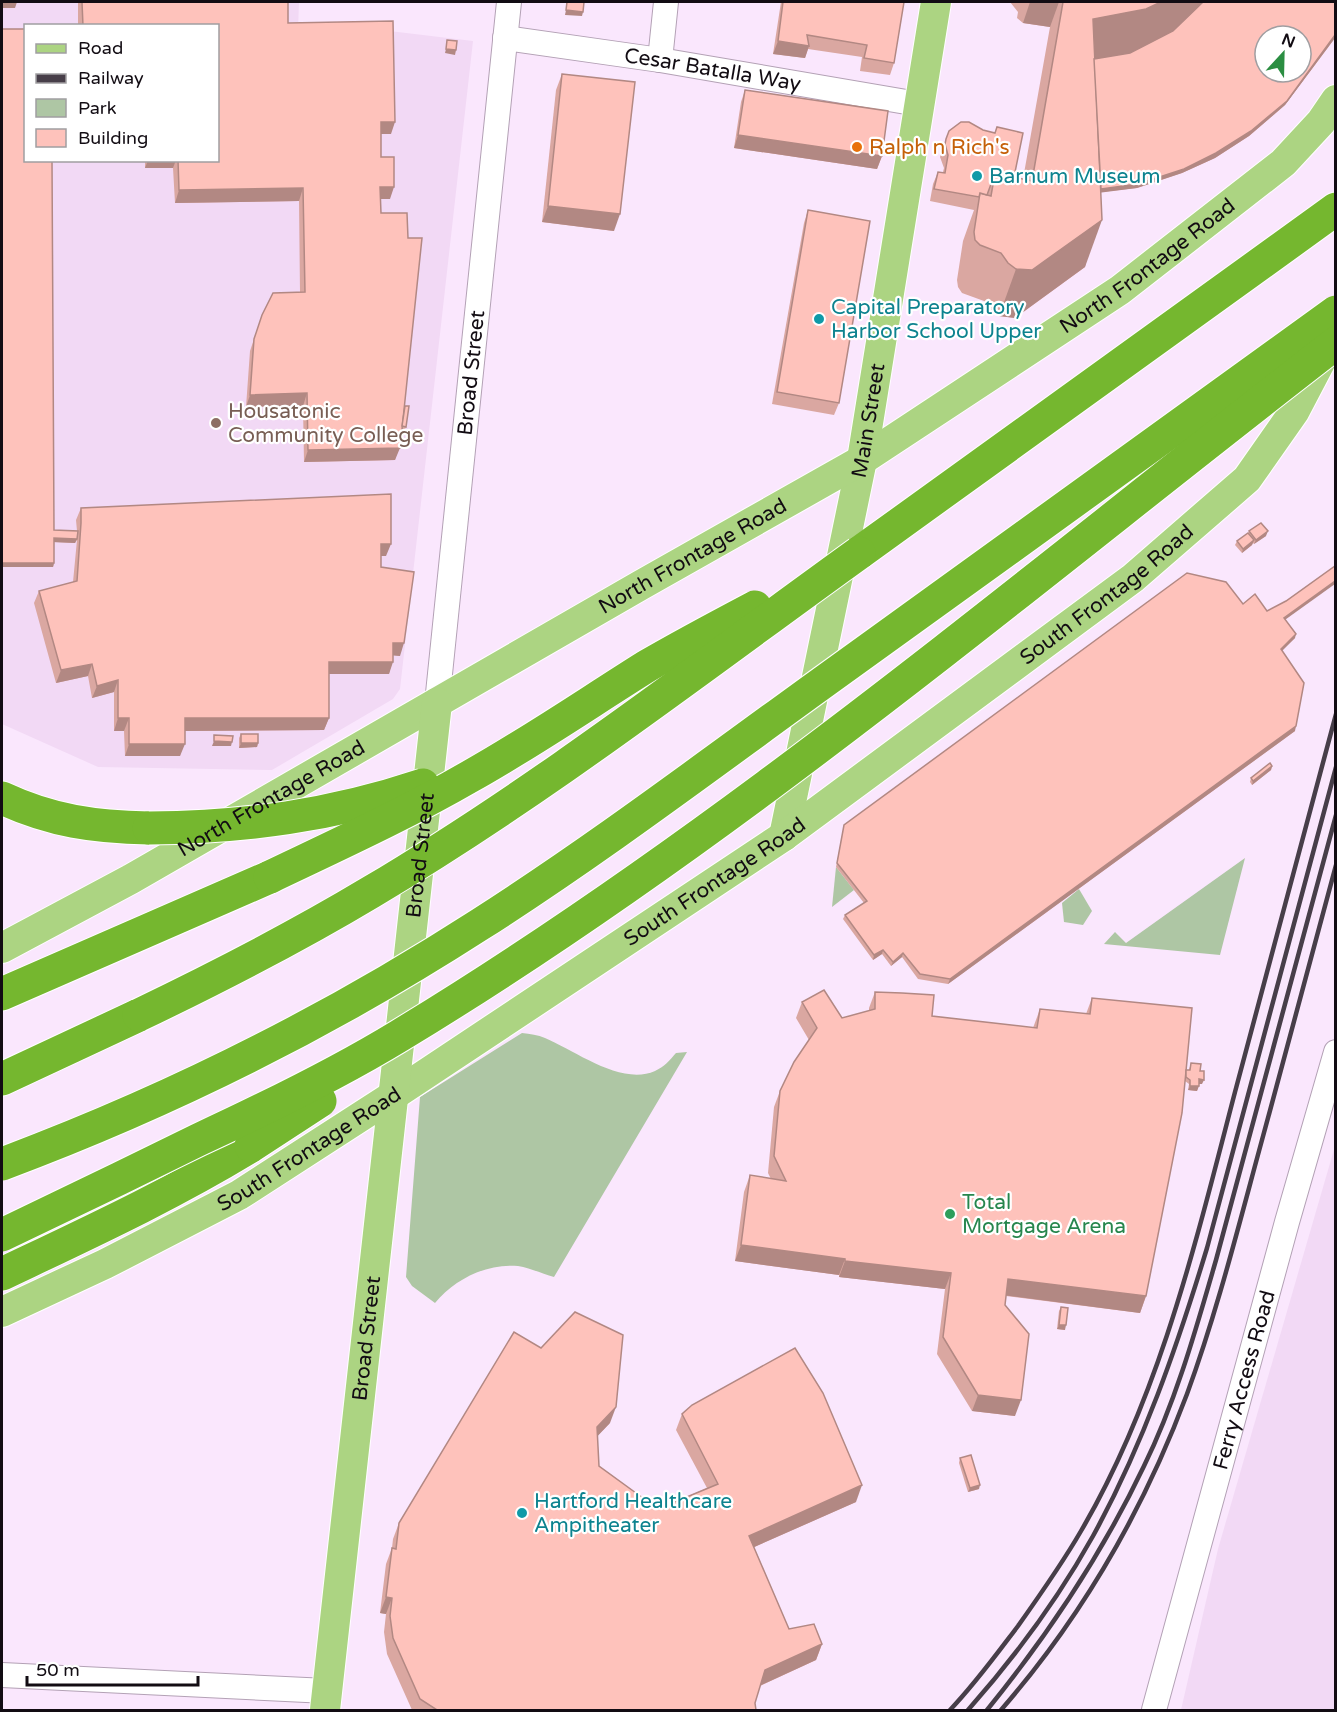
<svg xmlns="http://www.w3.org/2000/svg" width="1337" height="1712" font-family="'Varela Round',sans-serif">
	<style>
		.built { fill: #f2d9f5; fill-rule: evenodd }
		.green { fill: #aec6a4 }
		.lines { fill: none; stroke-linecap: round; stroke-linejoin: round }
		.minor-casing { stroke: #b3a1b5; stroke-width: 26 }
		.major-casing { stroke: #fff; stroke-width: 32 }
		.highway-casing { stroke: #fff; stroke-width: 35 }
		.minor { stroke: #fff; stroke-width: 24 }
		.major { stroke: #acd482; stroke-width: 30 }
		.highway { stroke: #75b72f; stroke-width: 33 }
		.rail { stroke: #473e49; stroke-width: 4.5 }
		.highway-bridge-casing { stroke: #fff; stroke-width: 35; stroke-linecap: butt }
		.highway-bridge { stroke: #75b72f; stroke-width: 33 }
		.wall { fill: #daa7a1 }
		.shaded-wall { fill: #b28883 }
		.building { fill: #fec2bb; stroke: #b28883; stroke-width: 1.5; fill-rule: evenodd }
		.food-dot { fill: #e8710a; stroke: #fff; stroke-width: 2 }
		.culture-dot { fill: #0f9aa8; stroke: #fff; stroke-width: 2 }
		.education-dot { fill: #8d6e63; stroke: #fff; stroke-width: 2 }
		.leisure-dot { fill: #2e9e5b; stroke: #fff; stroke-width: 2 }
		.labels { text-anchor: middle; stroke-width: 4.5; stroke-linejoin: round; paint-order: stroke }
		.street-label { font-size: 21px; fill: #120c13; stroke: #fff }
		.food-label { font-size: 21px; fill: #c56008; stroke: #fff; text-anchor: start }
		.culture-label { font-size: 21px; fill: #0d838f; stroke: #fff; text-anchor: start }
		.education-label { font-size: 21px; fill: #785e54; stroke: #fff; text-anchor: start }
		.leisure-label { font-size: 21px; fill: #27864d; stroke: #fff; text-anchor: start }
	</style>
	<rect width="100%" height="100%" fill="#fae7fd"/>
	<!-- built -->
	<g class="built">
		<path d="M2 2H299L298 31 381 30 473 41 400 689 393 699 272 770 98 767 2 724ZM26 26H218V160H26Z"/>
		<polygon points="1335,1146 1335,1710 1181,1710 1218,1549"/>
	</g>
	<!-- green -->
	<g class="green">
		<polygon points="1245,858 1220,955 1104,944 1115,932 1126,943"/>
		<polygon points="836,867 854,890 832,907"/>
		<polygon points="1079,889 1092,911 1083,925 1064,922 1062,903"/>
		<path d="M522 1033C530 1034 538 1035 545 1038 576 1051 621 1086 655 1071 664 1067 670 1060 676 1053L687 1052 554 1277C543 1274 530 1268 518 1266 487 1263 455 1279 435 1303L412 1286 406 1277 420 1097Z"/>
	</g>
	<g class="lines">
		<!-- minor casing -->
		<g class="minor-casing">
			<g id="minor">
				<path id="s1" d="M505 38 660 60 918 104"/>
				<polyline points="660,60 666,2"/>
				<path id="s2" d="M437 703 509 2"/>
				<polyline points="2,1675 327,1691"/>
				<path id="s3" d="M1154 1710 1287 1222 1336 1052"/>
			</g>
		</g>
		<!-- major casing -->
		<g class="major-casing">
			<g id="major">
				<path id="s4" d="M784 836 862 460 936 2"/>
				<path id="s5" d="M2 948 131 879 641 585 862 460 1120 290 1283 163 1321 122 1336 100"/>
				<path id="s6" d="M2 1312 105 1264 239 1195 394 1095 784 836 1133 578 1247 479 1294 412 1326 351"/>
				<path id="s7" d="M325 1710 437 703"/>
			</g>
		</g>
		<!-- highway casing -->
		<g class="highway-casing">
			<g id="highway">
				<polyline points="859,553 1336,209"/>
				<path d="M2 798C51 821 95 827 149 828"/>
				<polyline points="2,994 270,877"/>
				<polyline points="2,1079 139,1015"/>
				<path d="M2 1274C86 1234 171 1195 251 1146"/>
			</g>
		</g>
		<!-- minor -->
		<use href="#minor" class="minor"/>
		<!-- major -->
		<use href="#major" class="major"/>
		<!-- highway -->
		<use href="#highway" class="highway"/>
		<!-- rail -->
		<g class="rail">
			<path d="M950 1710C975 1684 996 1655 1018 1626 1040 1595 1062 1564 1081 1531 1160 1396 1196 1241 1235 1092 1269 966 1302 840 1336 714"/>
			<path d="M968 1710C1015 1657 1058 1599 1093 1536 1143 1445 1177 1347 1207 1248L1336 767"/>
			<path d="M987 1710C1048 1635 1102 1554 1144 1466 1176 1401 1196 1329 1216 1260L1336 815"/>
			<path d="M1001 1710C1081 1618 1144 1509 1187 1394 1216 1315 1237 1232 1259 1151 1285 1056 1310 961 1336 865"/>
		</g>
		<!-- highway-bridge casing -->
		<g class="highway-bridge-casing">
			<g id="highway-bridge">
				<path d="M149 828C246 827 330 816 423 785"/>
				<path d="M270 877C337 845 405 814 469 777 530 743 588 703 647 666 683 645 719 626 755 607"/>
				<path d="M139 1015C218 977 296 937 371 892 541 791 698 669 859 553"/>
				<polyline points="251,1146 320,1101"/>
				<path d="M2 1164C168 1102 330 1021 479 925 595 851 706 767 818 686 990 561 1163 437 1336 312"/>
				<path d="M2 1235C67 1204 133 1172 198 1140 267 1108 335 1075 399 1036 732 834 1029 580 1336 343"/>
			</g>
		</g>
		<!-- highway-bridge -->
		<use href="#highway-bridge" class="highway-bridge"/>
	</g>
	<!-- wall -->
	<g class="wall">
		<polygon points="78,2 288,2 288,23 391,134 381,134 381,157 390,199 380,199 381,213 404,407 406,427 404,431 402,430 395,460 304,462 303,406 246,407 250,351 262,315 300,292 299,201 175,203 173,168 145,168 145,160 218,160 218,26 78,26"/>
		<polygon points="781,2 904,2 894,63 890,75 860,71 862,57 808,49 805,58 773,54"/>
		<polygon points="1010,2 1335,2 1335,38 1285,105 1249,136 1215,158 1182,173 1137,188 1101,192 1085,267 1015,318 999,316 990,310 984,301 962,293 958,287 957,280 963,241 974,210 930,201 933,184 938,172 943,172 944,168 940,157 946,139 1014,177 1023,179 1050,27 1023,23 1017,18 1018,12"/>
		<polygon points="2,29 54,530 77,531 76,520 81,508 386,556 381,556 381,567 400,656 393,655 389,674 329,674 329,718 324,730 185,731 180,756 125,756 124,731 114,731 114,692 92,698 88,676 56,683 34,603 39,591 73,582 77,540 75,543 54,542 54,563 53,567 2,567"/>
		<polygon points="562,74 614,231 542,222 556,90"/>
		<polygon points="745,90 882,156 877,169 734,148 741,102"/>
		<polygon points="808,210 839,403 834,415 772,404 804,223"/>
		<polygon points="1249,531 1266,536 1254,544 1253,543 1252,545 1242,553 1235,545 1237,541 1248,534"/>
		<polygon points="1243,604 1267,611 1285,620 1295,638 1282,650 1295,731 948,984 918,979 902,957 891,966 882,954 873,960 843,919 845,915 864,903 836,867 844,825"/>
		<polygon points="241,734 258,743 257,747 239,748 239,738"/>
		<polygon points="1272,766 1271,770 1252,785 1250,782 1251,778"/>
		<polygon points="875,992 932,1016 1033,1028 1040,1009 1086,1014 1092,998 1186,1072 1189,1070 1191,1063 1200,1071 1202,1084 1199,1084 1197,1091 1188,1090 1189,1084 1185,1081 1146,1296 1140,1313 1006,1296 1005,1305 1015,1416 972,1411 937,1354 945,1289 839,1277 839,1275 735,1261 744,1192 750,1175 771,1179 768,1173 774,1107 780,1091 809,1040 796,1018 802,1002 842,1018 869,1011 869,1008"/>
		<polygon points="1061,1307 1065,1330 1057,1329 1059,1311"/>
		<polygon points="682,1414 856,1502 754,1547 789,1629 822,1644 816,1660 760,1686 755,1703 756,1710 412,1710 387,1654 384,1632 386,1614 380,1613 386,1564 392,1548 393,1539 399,1523 610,1423 597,1436 599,1466 658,1509 707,1488 676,1430"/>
		<polygon points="960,1458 979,1489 968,1492 959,1463"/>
	</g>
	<!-- shaded-wall -->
	<g class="shaded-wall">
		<polygon points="2,2 17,2 15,8 2,8"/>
		<polygon points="1030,2 1059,2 1050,27 1023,23"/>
		<polygon points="1161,2 1204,2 1172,35 1129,57 1077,66 1093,19"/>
		<polygon points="566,10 583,12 582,16 565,15"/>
		<polygon points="1335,35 1335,38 1285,105 1249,136 1215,158 1182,173 1137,188 1082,195"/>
		<polygon points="778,41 809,46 805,58 773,54"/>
		<polygon points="446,49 456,50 455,55 445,53"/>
		<polygon points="381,122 395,122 391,134 376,134"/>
		<polygon points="738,135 882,156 877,169 734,148"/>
		<polygon points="148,160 176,160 173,168 145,168"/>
		<polygon points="380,187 394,187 390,199 375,199"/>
		<polygon points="303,188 299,201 175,203 179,190"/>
		<polygon points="548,206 620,214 614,231 542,222"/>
		<polygon points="1102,220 1085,267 1015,318 999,316 1016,269"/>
		<polygon points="307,393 303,406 246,407 250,395"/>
		<polygon points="400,448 395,460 304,462 308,450"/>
		<polygon points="1268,531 1266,536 1254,544 1256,540"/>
		<polygon points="54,538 77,539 75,543 52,542"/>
		<polygon points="1254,540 1252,545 1242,553 1243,549"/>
		<polygon points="381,544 391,544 386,556 376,556"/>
		<polygon points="2,563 54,563 53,567 2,567"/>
		<polygon points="1335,581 1335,584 1282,622 1284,618"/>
		<polygon points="1296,634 1295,638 1280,653 1281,649"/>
		<polygon points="393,643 404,643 400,656 388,655"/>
		<polygon points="329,662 393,662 389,674 324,674"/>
		<polygon points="92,664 88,676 56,683 61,670"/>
		<polygon points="118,680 114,692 92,698 97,686"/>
		<polygon points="118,718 129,718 124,731 114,731"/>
		<polygon points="185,718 329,718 324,730 180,731"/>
		<polygon points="1296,726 1295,731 948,984 950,979"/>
		<polygon points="214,741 232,742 231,746 212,746"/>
		<polygon points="241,743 258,743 257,747 239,748"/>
		<polygon points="129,744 185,744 180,756 125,756"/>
		<polygon points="1272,766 1271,770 1252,785 1253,781"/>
		<polygon points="883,950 882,954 873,960 874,955"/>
		<polygon points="903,953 902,957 891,966 893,962"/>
		<polygon points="1199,1079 1204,1080 1202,1084 1198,1084"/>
		<polygon points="1190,1086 1199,1086 1197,1091 1188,1090"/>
		<polygon points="741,1245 845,1259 839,1275 735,1261"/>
		<polygon points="845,1261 951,1273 945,1289 839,1277"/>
		<polygon points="1008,1279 1146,1296 1140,1313 1002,1295"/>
		<polygon points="1059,1325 1066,1325 1065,1330 1057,1329"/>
		<polygon points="978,1395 1021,1400 1015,1416 972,1411"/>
		<polygon points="616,1407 610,1423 591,1443 597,1427"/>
		<polygon points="862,1485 856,1502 743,1552 749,1536"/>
		<polygon points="980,1485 979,1489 968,1492 970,1488"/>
		<polygon points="386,1597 392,1598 386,1614 380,1613"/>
		<polygon points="822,1644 816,1660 759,1686 765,1670"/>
	</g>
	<!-- building -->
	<g class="building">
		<polygon points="82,2 288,2 288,23 393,21 395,122 381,122 381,157 394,157 394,187 380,187 381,213 407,213 408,238 422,238 400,448 308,450 307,393 250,395 254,339 262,315 273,293 305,292 303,188 179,190 178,160 218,160 218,26 83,26"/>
		<polygon points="567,2 584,2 583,12 566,10"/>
		<polygon points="783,2 904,2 894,63 864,58 867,45 807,35 809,46 778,41"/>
		<polygon points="1063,2 1161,2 1146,9 1093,19 1102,220 1032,270 1016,269 1008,263 1001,253 980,245 975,240 974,232 980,193 991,196 995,173 1032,181"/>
		<path d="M1203 2H1335V35L1287 101 1251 131 1216 153 1184 169 1138 184 1101 189 1094 59 1130 53 1173 31ZM1265 36H1301V72H1265Z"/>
		<polygon points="2,29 26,29 26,160 52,160 54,530 78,531 77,539 54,538 54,563 2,563"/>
		<polygon points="447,40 457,41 456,50 446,49"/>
		<polygon points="562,74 635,82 620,214 548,206"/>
		<polygon points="745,90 888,111 882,156 738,135"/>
		<polygon points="961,122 969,122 983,130 995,133 997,127 1023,133 1014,177 995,173 987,195 980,193 979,197 934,189 938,172 945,173 948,155 945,144 946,139 949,131"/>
		<polygon points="808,210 870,221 839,403 777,392"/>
		<polygon points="405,406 409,406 406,427 402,426"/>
		<polygon points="391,494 391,544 381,544 381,567 414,572 404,643 393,643 393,662 329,662 329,718 185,718 185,744 129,744 129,718 118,718 118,680 97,686 92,664 61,670 39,591 77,581 81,523 81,508"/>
		<polygon points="1261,523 1268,531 1256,540 1249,531"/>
		<polygon points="1248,533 1254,540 1243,549 1237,541"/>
		<polygon points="1335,566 1335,581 1284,618 1296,634 1281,649 1304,683 1296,726 950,979 920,974 903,953 893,962 883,950 874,955 845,915 867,901 837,863 844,825 1187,573 1226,582 1243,604 1255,594 1267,611 1286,601"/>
		<rect x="241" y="734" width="17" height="9"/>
		<polygon points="214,735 233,736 232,742 214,741"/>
		<polygon points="1270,763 1272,766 1253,781 1251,778"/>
		<polygon points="824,990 842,1018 875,1009 875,992 902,993 934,995 932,1016 1037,1028 1040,1009 1090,1014 1092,998 1192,1008 1182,1113 1146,1296 1008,1279 1005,1305 1029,1334 1021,1400 978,1395 943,1337 951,1273 845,1261 845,1259 741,1245 750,1175 786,1181 774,1156 780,1091 794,1062 817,1028 802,1002"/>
		<polygon points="1191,1063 1201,1064 1200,1071 1204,1071 1204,1080 1199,1079 1199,1086 1190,1086 1190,1080 1186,1077 1186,1070 1190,1070"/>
		<polygon points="1061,1307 1068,1308 1066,1325 1059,1325"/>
		<polygon points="575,1312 623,1335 616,1407 597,1427 599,1466 658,1509 718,1484 682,1414 692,1405 795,1348 823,1393 862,1485 749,1536 789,1629 814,1624 822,1644 765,1670 755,1703 756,1710 437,1710 420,1699 393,1638 390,1616 392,1598 386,1597 392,1548 396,1549 399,1523 514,1332 541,1348"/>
		<polygon points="971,1455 980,1485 970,1488 960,1458"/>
	</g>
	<!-- markers -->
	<circle class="food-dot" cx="857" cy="147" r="6"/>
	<g class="culture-dot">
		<circle cx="977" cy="176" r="6"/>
		<circle cx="819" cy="319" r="6"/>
		<circle cx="522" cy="1513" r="6"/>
	</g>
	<circle class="education-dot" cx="216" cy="423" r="6"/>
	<circle class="leisure-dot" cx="950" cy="1214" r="6"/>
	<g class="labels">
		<!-- street labels -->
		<g class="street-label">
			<text dy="7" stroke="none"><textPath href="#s1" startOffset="210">Cesar Batalla Way</textPath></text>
			<text dy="7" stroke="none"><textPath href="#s5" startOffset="1334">North Frontage Road</textPath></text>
			<text dy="7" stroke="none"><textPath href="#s2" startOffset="332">Broad Street</textPath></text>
			<text dy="7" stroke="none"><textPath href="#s4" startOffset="424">Main Street</textPath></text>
			<text dy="7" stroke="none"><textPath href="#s5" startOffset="794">North Frontage Road</textPath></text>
			<text dy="7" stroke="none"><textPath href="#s6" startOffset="1320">South Frontage Road</textPath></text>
			<text dy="7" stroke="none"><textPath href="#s5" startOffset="308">North Frontage Road</textPath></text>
			<text dy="7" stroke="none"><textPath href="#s7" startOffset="860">Broad Street</textPath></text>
			<text dy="7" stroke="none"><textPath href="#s6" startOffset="834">South Frontage Road</textPath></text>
			<text dy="7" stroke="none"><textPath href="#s6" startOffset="348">South Frontage Road</textPath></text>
			<text dy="7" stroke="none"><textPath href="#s7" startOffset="374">Broad Street</textPath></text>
			<text dy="7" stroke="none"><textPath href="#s3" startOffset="342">Ferry Access Road</textPath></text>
		</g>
		<!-- food labels -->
		<g class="food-label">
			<text x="869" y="154">Ralph n Rich's</text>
		</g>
		<!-- culture labels -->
		<g class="culture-label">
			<text x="989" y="183">Barnum Museum</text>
			<text x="831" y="314">Capital Preparatory<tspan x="831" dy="24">Harbor School Upper</tspan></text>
			<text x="534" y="1508">Hartford Healthcare<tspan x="534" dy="24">Ampitheater</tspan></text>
		</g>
		<!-- education labels -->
		<g class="education-label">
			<text x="228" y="418">Housatonic<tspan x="228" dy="24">Community College</tspan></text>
		</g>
		<!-- leisure labels -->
		<g class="leisure-label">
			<text x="962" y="1209">Total<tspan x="962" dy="24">Mortgage Arena</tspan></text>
		</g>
	</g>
	<!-- border -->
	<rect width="1337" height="1712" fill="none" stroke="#120c13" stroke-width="6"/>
	<!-- legend -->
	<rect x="24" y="24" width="195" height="138" fill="#ffffff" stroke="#a09ea1" stroke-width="1.5"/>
	<rect x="36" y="44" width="30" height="9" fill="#acd482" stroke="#a09ea1" stroke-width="1.5"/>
	<text x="78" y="54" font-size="18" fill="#120c13">Road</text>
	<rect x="36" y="74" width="30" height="9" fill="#473e49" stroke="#a09ea1" stroke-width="1.5"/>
	<text x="78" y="84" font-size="18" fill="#120c13">Railway</text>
	<rect x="36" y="99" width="30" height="18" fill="#aec6a4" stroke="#a09ea1" stroke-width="1.5"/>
	<text x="78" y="114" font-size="18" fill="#120c13">Park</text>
	<rect x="36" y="129" width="30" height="18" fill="#fec2bb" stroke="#a09ea1" stroke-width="1.5"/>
	<text x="78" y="144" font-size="18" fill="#120c13">Building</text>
	<!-- north arrow -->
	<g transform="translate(1283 54) rotate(22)"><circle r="28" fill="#ffffff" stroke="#a09ea1" stroke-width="1.5"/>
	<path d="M0-4.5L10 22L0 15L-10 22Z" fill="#2b8e42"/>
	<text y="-9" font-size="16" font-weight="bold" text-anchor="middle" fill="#120c13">N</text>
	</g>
	<!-- scale -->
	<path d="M27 1676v9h171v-9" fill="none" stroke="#120c13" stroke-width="3"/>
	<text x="36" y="1676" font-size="18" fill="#120c13" stroke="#ffffff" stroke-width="4.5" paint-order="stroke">50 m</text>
</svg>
